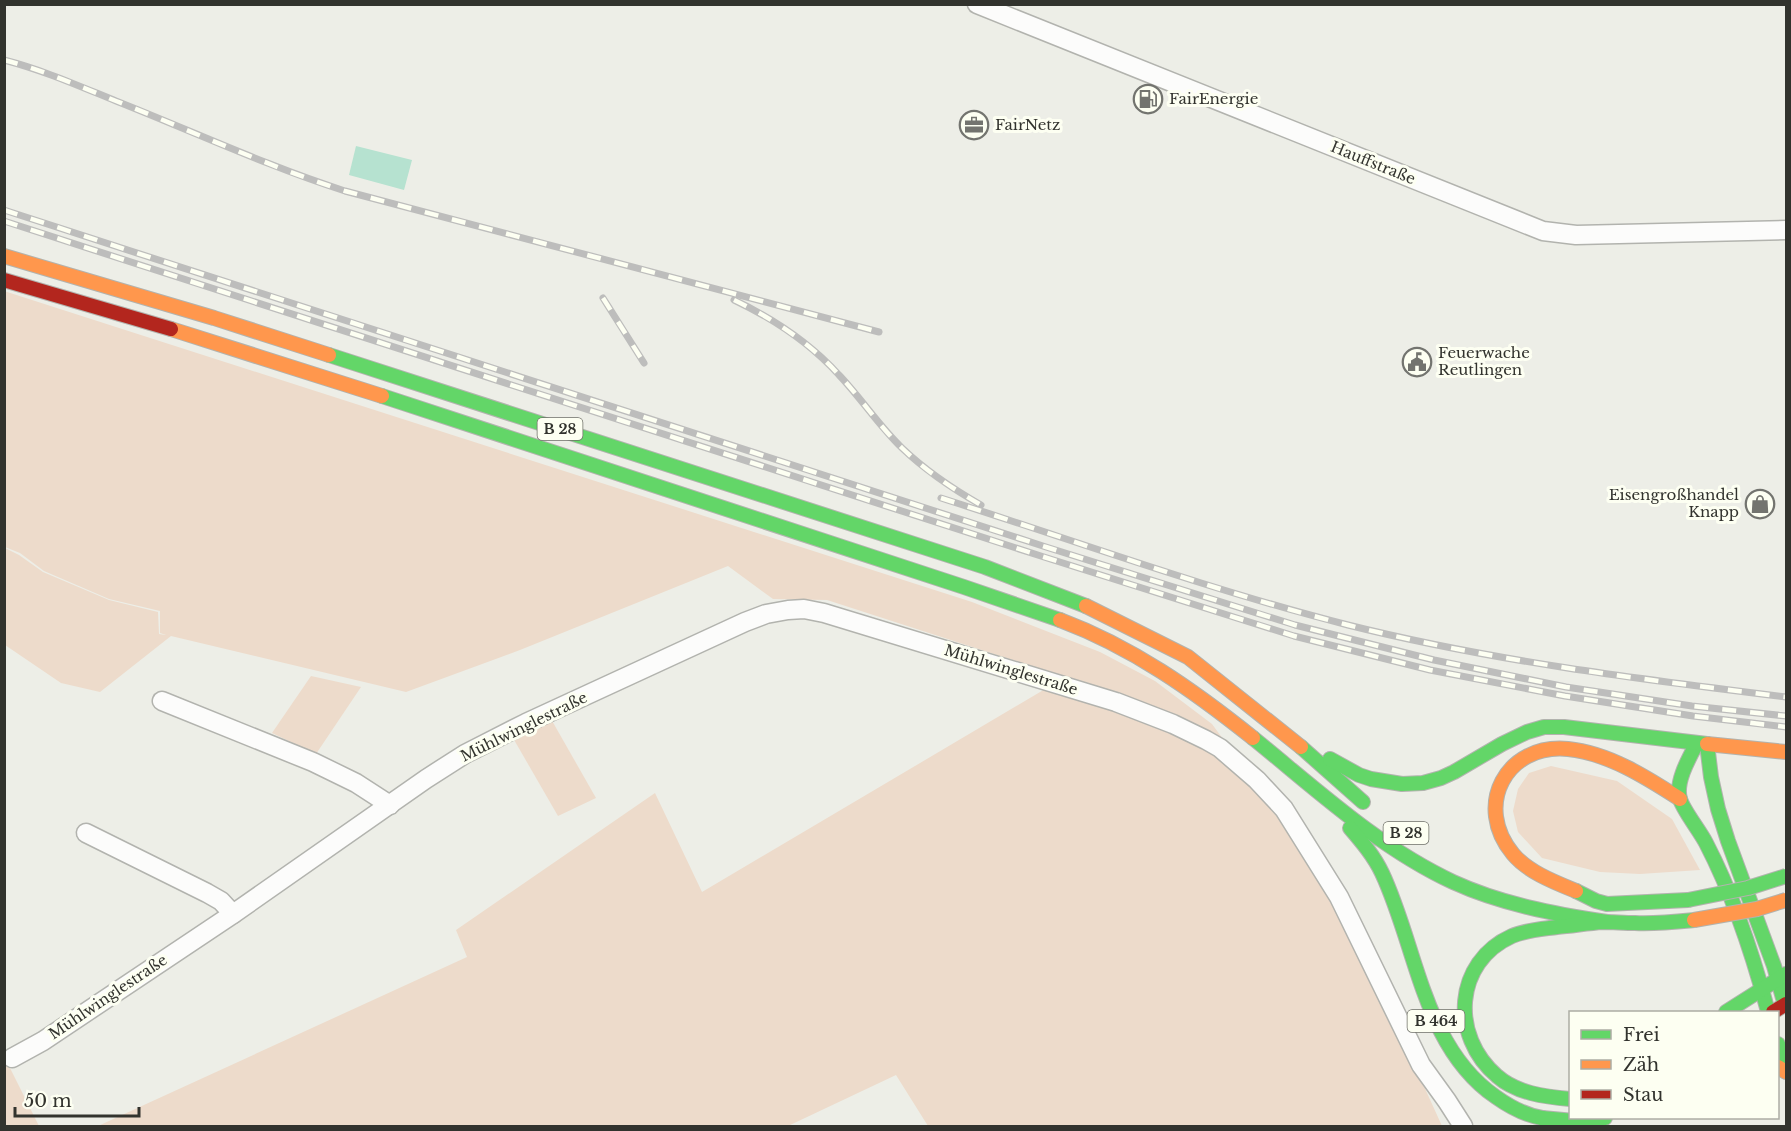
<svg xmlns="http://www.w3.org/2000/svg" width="1791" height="1131" font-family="'Libre Baskerville',serif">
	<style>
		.green { fill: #eddbcb }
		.water { fill: #b6e2d0 }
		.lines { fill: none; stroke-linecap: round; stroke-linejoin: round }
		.street-casing { stroke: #b2b3ae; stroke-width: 21 }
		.fast-casing { stroke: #b2b3ae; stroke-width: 16 }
		.slow-casing { stroke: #b2b3ae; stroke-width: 16 }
		.jam-casing { stroke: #b2b3ae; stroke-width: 16 }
		.street { stroke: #fcfcfb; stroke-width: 18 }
		.fast { stroke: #63d668; stroke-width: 14 }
		.slow { stroke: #ff974d; stroke-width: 14 }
		.jam { stroke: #b3261e; stroke-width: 14 }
		.rail-casing { stroke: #bdbdbc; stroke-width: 7 }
		.rail { stroke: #fdfff2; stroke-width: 4.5; stroke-dasharray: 14; stroke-linecap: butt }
		.fast-bridge-casing { stroke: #b2b3ae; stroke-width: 16; stroke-linecap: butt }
		.slow-bridge-casing { stroke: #b2b3ae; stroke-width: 16; stroke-linecap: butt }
		.fast-bridge { stroke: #63d668; stroke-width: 14 }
		.slow-bridge { stroke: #ff974d; stroke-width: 14 }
		.labels { text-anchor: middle; stroke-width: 6; stroke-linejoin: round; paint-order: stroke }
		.shield { fill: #fdfff2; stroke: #6f7069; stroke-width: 1.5 }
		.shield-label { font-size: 14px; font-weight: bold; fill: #32332e }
		.poi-label { font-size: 15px; fill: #32332e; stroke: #fdfff2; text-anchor: start }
		.street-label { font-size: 15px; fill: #32332e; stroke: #fdfff2 }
	</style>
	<rect width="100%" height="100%" fill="#edeee7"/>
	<!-- green -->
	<g class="green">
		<polygon points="4,291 972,602 1100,652 1155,681 1212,724 1223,739 1174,716 1118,694 827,600 773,599 728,566 520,650 406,692 171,636 100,692 61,683 5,645 5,548 19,555 43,572 109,600 158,612 159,634 166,635 160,633 160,611 109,599 44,571 20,553 5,547"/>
		<polygon points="311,676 361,687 316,754 272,733"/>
		<polygon points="1057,682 1172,726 1254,780 1338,897 1442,1126 928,1126 896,1075 788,1126 98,1126 467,957 456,930 655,793 702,892"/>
		<polygon points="551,719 596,798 558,816 513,738"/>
		<polygon points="1551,766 1617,781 1672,819 1700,870 1640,874 1600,872 1542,858 1518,832 1513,811 1518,789 1529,773"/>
		<polygon points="5,1058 39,1126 5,1126"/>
	</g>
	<!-- water -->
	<polygon class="water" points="356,146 412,160 404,190 349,175"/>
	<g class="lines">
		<!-- street casing -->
		<g class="street-casing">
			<g id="street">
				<polyline points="977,4 1543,231 1576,235 1786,230"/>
				<polyline points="162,701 313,762 356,783 390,805"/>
				<polyline points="86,833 207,893 221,901 233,914"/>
				<polyline points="12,1058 43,1041 233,914 426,779 465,754 526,723 745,622 766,614 788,610 804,609 824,613 1116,702 1173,724 1206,740 1220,748 1257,780 1284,809 1339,897 1421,1065 1447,1101 1463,1126"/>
			</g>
		</g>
		<!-- fast casing -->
		<g class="fast-casing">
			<g id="fast">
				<polyline points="329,355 985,567 1086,606"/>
				<polyline points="382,396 964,587 1060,620"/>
				<path d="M1253 738C1316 789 1378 847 1453 882 1501 904 1554 914 1607 922"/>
				<path d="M1697 743C1689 758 1675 782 1680 799 1683 810 1700 831 1706 843 1733 895 1752 952 1767 1008"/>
				<polyline points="1707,744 1711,777 1718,809 1728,841 1774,966 1783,998"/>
				<polyline points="1301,747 1363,802"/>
				<polyline points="1330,759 1359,775 1371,779 1402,784 1423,783 1441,778 1454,772 1502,744 1527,732 1544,727 1564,727 1707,744"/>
				<path d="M1350 828C1362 842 1374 856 1382 873 1417 947 1423 1047 1496 1097 1510 1107 1525 1115 1542 1118"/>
				<polyline points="1576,891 1596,901 1607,904 1688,900"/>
				<polyline points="1726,1012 1786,974"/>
				<polyline points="1778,1044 1786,1064"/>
				<path d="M1570 1099C1545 1097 1516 1093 1497 1076 1450 1036 1454 962 1512 936 1526 930 1543 929 1557 927 1572 926 1587 923 1603 922 1613 922 1624 923 1635 923 1655 924 1674 922 1694 920"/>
				<polyline points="1542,1118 1574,1121 1605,1118"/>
			</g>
		</g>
		<!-- slow casing -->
		<g class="slow-casing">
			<g id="slow">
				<polyline points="4,256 214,318 329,355"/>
				<polyline points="171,329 382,396"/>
				<polyline points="1086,606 1188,657 1301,747"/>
				<path d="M1060 620C1132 647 1193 690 1253 738"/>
				<polyline points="1707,744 1786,752"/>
				<path d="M1576 891C1554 882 1528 872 1513 854 1473 806 1506 743 1568 749 1608 753 1646 777 1680 799"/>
				<polyline points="1778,1067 1786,1072"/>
			</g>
		</g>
		<!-- jam casing -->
		<g class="jam-casing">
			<g id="jam">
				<polyline points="4,280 171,329"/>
				<polyline points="1773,1012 1786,1004"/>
			</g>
		</g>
		<!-- street -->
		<use href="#street" class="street"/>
		<!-- fast -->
		<use href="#fast" class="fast"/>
		<!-- slow -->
		<use href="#slow" class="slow"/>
		<!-- jam -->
		<use href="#jam" class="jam"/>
		<!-- rail casing -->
		<g class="rail-casing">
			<g id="rail">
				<path d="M4 60C43 70 79 86 116 101 192 131 267 166 345 191L879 332"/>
				<polyline points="4,210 1046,547 1295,625 1434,660 1566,687 1692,706 1786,716"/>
				<polyline points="4,221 1044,557 1294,636 1430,670 1565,696 1693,716 1786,727"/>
				<polyline points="603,298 644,363"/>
				<path d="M734 300C772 318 810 343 839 375 861 398 879 426 902 448 926 471 953 489 981 505"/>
				<path d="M941 498C1076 541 1210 590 1348 625 1492 661 1639 679 1786 697"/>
			</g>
		</g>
		<!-- rail -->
		<use href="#rail" class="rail"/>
		<!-- fast-bridge casing -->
		<g class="fast-bridge-casing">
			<polyline id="fast-bridge" points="1688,900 1748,888 1786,876"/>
		</g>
		<!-- slow-bridge casing -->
		<g class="slow-bridge-casing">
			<polyline id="slow-bridge" points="1694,920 1757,909 1786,900"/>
		</g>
		<!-- fast-bridge -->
		<use href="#fast-bridge" class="fast-bridge"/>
		<!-- slow-bridge -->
		<use href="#slow-bridge" class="slow-bridge"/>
	</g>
	<!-- icons -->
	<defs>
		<g id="fuel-ring" transform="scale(1.5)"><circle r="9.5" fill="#fdfff2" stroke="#73746f" stroke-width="1.5"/><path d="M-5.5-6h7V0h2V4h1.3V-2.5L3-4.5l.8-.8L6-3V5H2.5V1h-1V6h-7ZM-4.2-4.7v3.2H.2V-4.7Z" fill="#73746f"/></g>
		<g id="office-ring" transform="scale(1.5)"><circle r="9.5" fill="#fdfff2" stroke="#73746f" stroke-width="1.5"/><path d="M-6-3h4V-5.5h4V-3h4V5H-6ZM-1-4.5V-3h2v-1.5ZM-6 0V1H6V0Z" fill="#73746f"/></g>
		<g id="civic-ring" transform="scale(1.5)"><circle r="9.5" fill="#fdfff2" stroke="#73746f" stroke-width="1.5"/><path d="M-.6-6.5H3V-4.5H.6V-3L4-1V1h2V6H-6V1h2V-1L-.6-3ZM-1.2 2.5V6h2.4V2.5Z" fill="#73746f"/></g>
		<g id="shop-ring" transform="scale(1.5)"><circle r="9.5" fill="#fdfff2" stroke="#73746f" stroke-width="1.5"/><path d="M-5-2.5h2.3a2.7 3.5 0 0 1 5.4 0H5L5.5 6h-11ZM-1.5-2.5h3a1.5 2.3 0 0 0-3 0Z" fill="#73746f"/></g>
	</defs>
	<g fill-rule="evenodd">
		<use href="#fuel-ring" x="1148" y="99"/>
		<use href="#office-ring" x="974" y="125"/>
		<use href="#civic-ring" x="1417" y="362"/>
		<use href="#shop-ring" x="1760" y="504"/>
	</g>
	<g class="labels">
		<!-- shield labels -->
		<g class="shield">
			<rect x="537.5" y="418" width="45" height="22" rx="4.5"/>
			<rect x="1383.5" y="822" width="45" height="22" rx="4.5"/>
			<rect x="1407.5" y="1010" width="57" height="22" rx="4.5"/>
		</g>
		<g class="shield-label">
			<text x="560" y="434">B 28</text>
			<text x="1406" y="838">B 28</text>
			<text x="1436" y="1026">B 464</text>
		</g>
		<!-- poi labels -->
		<g class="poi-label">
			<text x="1169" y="104">FairEnergie</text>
			<text x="995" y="130">FairNetz</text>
			<text x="1438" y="358">Feuerwache<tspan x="1438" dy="17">Reutlingen</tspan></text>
			<text x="1739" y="500" text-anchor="end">Eisengroßhandel<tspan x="1739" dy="17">Knapp</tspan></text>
		</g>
		<!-- street labels -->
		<g class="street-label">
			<text transform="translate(1373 163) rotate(22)" y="5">Hauffstraße</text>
			<text transform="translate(1011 670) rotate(17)" y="5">Mühlwinglestraße</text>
			<text transform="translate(524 727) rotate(-26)" y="5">Mühlwinglestraße</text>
			<text transform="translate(108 997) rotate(-34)" y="5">Mühlwinglestraße</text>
		</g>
	</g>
	<!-- border -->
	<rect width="1791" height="1131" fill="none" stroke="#32332e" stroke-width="12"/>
	<!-- legend -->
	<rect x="1569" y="1011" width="210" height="108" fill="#fdfff2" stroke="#acada4" stroke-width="1.5"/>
	<rect x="1581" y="1030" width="30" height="9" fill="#63d668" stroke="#acada4" stroke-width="1.5"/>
	<text x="1623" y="1041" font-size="18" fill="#32332e">Frei</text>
	<rect x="1581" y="1060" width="30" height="9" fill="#ff974d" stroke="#acada4" stroke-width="1.5"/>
	<text x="1623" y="1071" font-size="18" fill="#32332e">Zäh</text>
	<rect x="1581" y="1090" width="30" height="9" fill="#b3261e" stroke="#acada4" stroke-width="1.5"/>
	<text x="1623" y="1101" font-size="18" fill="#32332e">Stau</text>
	<!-- scale -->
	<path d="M15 1107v9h124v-9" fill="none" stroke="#32332e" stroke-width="3"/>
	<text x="24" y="1107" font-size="18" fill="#32332e" stroke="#fdfff2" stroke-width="4.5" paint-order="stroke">50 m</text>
</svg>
